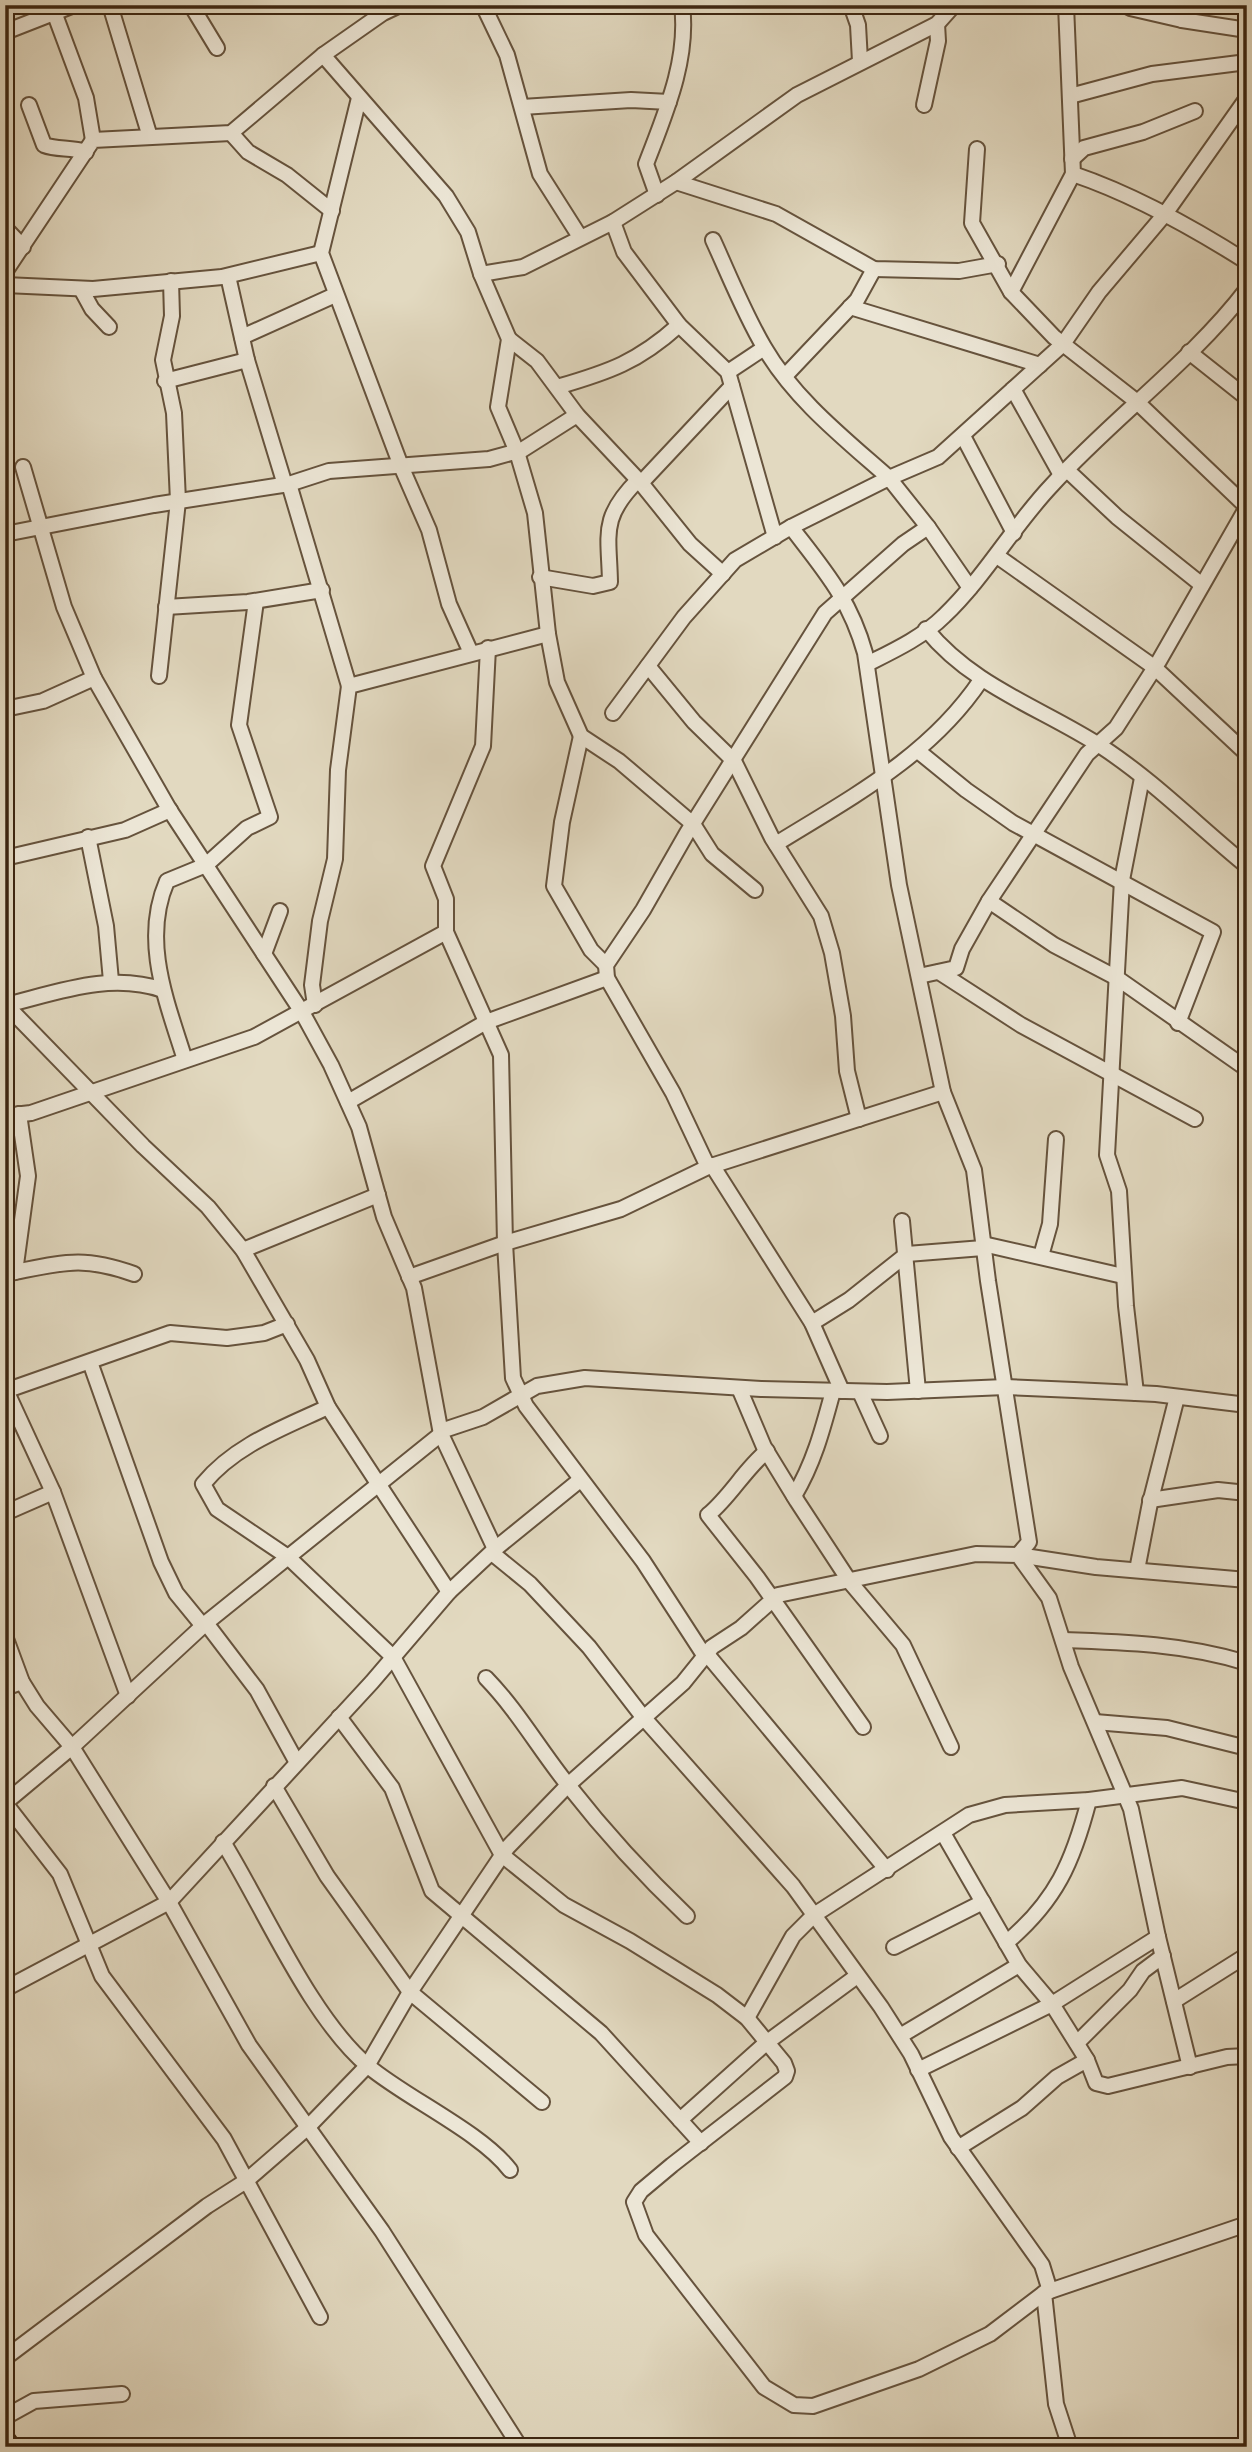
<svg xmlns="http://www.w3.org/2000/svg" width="1252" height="2452" font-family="'EB Garamond',serif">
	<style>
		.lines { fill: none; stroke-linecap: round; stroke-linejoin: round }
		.minor-casing { stroke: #66533d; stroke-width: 18 }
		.highway-casing { stroke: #3d2611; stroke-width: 23 }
		.minor { stroke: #ece6d6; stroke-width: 14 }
		.highway { stroke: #e2d9c0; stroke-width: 19 }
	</style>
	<rect width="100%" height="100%" fill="#e2d9c0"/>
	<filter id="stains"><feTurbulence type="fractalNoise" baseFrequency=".00286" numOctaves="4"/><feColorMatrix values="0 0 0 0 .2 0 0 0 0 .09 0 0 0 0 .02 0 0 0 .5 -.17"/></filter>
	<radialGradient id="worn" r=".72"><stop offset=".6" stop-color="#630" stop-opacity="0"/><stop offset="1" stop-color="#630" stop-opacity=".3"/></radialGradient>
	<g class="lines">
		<!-- minor casing -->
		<g class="minor-casing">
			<g id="minor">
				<polyline points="110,5 150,137"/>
				<polyline points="191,5 217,48"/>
				<polyline points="483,5 507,55 540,174 580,237"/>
				<polyline points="851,5 858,25 860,61"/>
				<path d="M1066 5 1073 174C1135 195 1192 227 1247 262"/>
				<polyline points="1130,8 1182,20 1247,30"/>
				<polyline points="54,12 86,98 93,140"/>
				<polyline points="1182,20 1193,5"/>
				<polyline points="5,32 74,5"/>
				<polyline points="323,55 446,196 468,232 481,274 509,339 498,407 517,452 535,513 548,634 557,682 581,736 619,761 693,824 712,854 755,890"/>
				<polyline points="1070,96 1152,74 1247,62"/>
				<polyline points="359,98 321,253 401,466 429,530 449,604 471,653"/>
				<path d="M29 105 44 145C57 150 71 147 86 152"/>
				<polyline points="924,105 938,41 937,24"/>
				<polyline points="522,107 631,100 669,102"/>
				<polyline points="231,133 248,152 287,175 332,211"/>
				<polyline points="977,149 972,223 1011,292 1054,337 1136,401 1247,507"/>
				<polyline points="1072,159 1084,148 1143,132 1195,111"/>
				<polyline points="676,182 776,214 874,269 959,271 998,264"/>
				<path d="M657 195 646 164C665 114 689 60 682 5"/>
				<polyline points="613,222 624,252 679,325 728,372 775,537"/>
				<polyline points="5,228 23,247"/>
				<path d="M713 240C729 275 744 313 764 347 794 399 845 439 889 478L938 457 1063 344 1099 292 1165 214 1247 98"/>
				<polyline points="5,272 93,140 231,133 323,55 383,13 400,5"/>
				<polyline points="481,274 523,267 613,222 676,182 797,95 937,24 954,5"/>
				<polyline points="228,276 247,360 285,485"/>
				<polyline points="5,285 93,289 222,277 321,253"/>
				<polyline points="81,289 92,309 109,327"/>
				<polyline points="1011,292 1073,174"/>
				<polyline points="850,307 1040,365"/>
				<polyline points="242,337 335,295"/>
				<polyline points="509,339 537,361 577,415 641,483 690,544 723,574"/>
				<polyline points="1189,352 1247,398"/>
				<polyline points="728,372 764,348"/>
				<polyline points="785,376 857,300 874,269"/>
				<polyline points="165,381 247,360"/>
				<path d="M557 387C609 372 638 362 679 325"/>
				<polyline points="1013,389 1061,475"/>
				<polyline points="963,436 1014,533"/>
				<polyline points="23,467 64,607 94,678 169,809 302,1012 331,1065 359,1127 384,1217 414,1288 441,1434 495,1549"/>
				<polyline points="1067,470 1117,517 1202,585"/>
				<polyline points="641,483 732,386"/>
				<polyline points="289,484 349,686"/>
				<path d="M791 527C824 570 850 599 865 653L899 885 943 1092 974 1170 988 1281 1029 1542 1018 1555 1096 1567 1247 1580"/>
				<polyline points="928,527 970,588"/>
				<polyline points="5,534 154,505 289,484 329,471 489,459 522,450 577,415"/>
				<polyline points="997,556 1154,667 1247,754"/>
				<path d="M540 577 593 586 610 582C609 534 600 518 638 480"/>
				<polyline points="166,607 248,602 322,590"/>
				<path d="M926 629C973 687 1042 708 1102 747 1154 781 1199 827 1247 866"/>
				<path d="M867 664C893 651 923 637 944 616 985 577 1013 526 1052 485 1113 418 1193 360 1247 289"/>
				<polyline points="648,666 694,722 734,761 772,838 821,916 832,953 843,1016 847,1071 859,1119"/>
				<polyline points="159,676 178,501 174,413 163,360 172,316 171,281"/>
				<polyline points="5,709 43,701 94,678"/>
				<polyline points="613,713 684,617 735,560 791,527 889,478 928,527 903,544 825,613 687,833 643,910 606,965 607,978 673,1093 708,1167"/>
				<polyline points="581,736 562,822 554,886 591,950 606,965"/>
				<polyline points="918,751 966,790 1013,823 1213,932 1178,1023"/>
				<polyline points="88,837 106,926 111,981"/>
				<polyline points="5,840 5,891"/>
				<path d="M776 844C852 797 930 756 981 680"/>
				<polyline points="5,858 125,830 170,810"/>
				<polyline points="989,901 1054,945 1117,978 1247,1069"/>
				<polyline points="446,932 501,1055 505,1243 513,1378 526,1406 643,1561 704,1655"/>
				<polyline points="264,954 280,911"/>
				<polyline points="939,972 1021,1025 1195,1119"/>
				<polyline points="919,976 956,968 962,949 989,901 1087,754 1116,728 1159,661 1247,507"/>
				<polyline points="5,1004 143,1146 208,1207 243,1250 307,1360 328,1407 449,1592"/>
				<path d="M6 1005C59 992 110 972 163 990"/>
				<polyline points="315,1005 312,985 320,921 335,859 338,770 349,686 548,634"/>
				<path d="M185 1060C167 1002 141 941 167 881L206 865 247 828 270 817 239 725 256 601"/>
				<polyline points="348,1102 486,1022 607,978"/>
				<polyline points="5,1116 31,1113 254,1037 446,932 446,899 433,866 483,746 488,648"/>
				<polyline points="712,1165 812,1323 842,1391"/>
				<polyline points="902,1221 918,1391"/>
				<polyline points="983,1244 1123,1276"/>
				<polyline points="243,1250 378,1195"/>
				<polyline points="1041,1256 1050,1224 1056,1139"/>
				<path d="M15 1272C65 1262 84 1256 134 1274"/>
				<polyline points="5,1275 15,1272 28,1176 19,1114"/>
				<polyline points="409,1277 505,1243 621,1209 708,1167 943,1092"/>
				<polyline points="812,1323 849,1300 907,1254 983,1248"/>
				<polyline points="90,1362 161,1562 176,1593 203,1626"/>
				<polyline points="1247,1372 1247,1376"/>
				<polyline points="5,1388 53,1492 128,1696"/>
				<polyline points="739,1388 764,1447 797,1501 850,1582 903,1645 951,1747"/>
				<polyline points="5,1391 170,1333 227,1338 264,1333 287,1324"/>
				<polyline points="860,1392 880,1436"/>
				<polyline points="1136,1393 1126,1306 1119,1191 1107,1155 1122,880 1142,778"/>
				<path d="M328 1407C283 1428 235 1445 203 1484L217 1509 288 1557 393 1657 502 1855 564 1905 630 1941 717 1995 747 2018 784 2063 787 2071 785 2077 672 2165 641 2191 634 2202 646 2235 764 2387 794 2405 813 2406 919 2369 990 2334 1044 2293 1247 2224"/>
				<polyline points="441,1431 483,1417 537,1386 585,1378 761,1389 887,1392 1005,1387 1074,1390 1156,1394 1247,1405"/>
				<path d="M767 1451C744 1470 731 1496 708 1515L757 1577 863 1727"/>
				<path d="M794 1496C814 1463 823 1428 833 1391"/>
				<polyline points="1150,1500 1218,1490 1247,1493"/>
				<polyline points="5,1513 53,1492"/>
				<polyline points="492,1553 530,1584 589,1647 643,1717 793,1886 881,2007 911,2054 951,2137 1042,2265 1050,2291"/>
				<polyline points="1137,1570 1150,1503 1177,1397"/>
				<polyline points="206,1623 257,1690 296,1761"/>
				<polyline points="5,1636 22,1682 37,1706 72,1747 169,1902 249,2045 382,2231 520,2447"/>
				<path d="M1063 1640C1125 1642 1186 1644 1247 1663"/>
				<polyline points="706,1653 887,1870"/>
				<path d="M486 1678C518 1711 539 1749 568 1785 604 1831 645 1876 687 1916"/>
				<polyline points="5,1688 22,1682"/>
				<polyline points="339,1717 392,1788 432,1891 601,2033 701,2143"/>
				<polyline points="1095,1722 1167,1728 1247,1748"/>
				<polyline points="274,1786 327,1876 410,1992 542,2102"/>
				<polyline points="5,1803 60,1874 102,1976 224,2139 320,2317"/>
				<polyline points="5,1803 72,1747 206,1623 441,1434"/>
				<polyline points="943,1833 1019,1965 1052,2004 1087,2060"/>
				<path d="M223 1842C264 1908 310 2017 368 2066 406 2098 481 2132 510 2170"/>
				<path d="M1006 1943C1056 1901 1073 1862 1089 1800"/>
				<polyline points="894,1947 983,1902"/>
				<polyline points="5,1989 169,1902 372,1682 449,1592 495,1549 580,1480"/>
				<polyline points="1174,2001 1247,1955"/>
				<polyline points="747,2018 793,1936 814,1915 969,1815 1005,1805 1089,1800 1182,1788 1247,1802"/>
				<polyline points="900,2036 1019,1965"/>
				<polyline points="1077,2043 1130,1990 1143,1971 1163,1956"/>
				<polyline points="918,2070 1052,2004 1158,1937"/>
				<polyline points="680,2120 766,2043 857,1976"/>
				<polyline points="958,2148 1022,2108 1057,2077 1087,2060 1096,2083 1108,2086 1227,2057 1247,2056"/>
				<polyline points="1044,2293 1056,2404 1070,2447"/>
				<polyline points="5,2358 207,2206 246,2181 307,2128 367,2066 410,1992 507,1848 568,1785 683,1683 712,1647 741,1628 778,1595 976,1554 1018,1555 1049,1598 1071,1667 1131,1809 1158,1937 1190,2067"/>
				<polyline points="5,2417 34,2401 122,2394"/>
			</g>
		</g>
		<!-- highway casing -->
		<g class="highway-casing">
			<polyline id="highway" points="5,2440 10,2447"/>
		</g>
		<!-- minor -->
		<use href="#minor" class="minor"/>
		<!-- highway -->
		<use href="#highway" class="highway"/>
	</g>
	<!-- margin -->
	<rect width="1252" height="2452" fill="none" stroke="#e2d9c0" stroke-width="28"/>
	<rect x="7" y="7" width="1238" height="2438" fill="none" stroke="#3d2611" stroke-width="3.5"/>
	<rect x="14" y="14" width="1224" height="2424" fill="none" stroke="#3d2611" stroke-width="2"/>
	<rect width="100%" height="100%" filter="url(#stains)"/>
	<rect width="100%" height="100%" fill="url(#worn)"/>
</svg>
